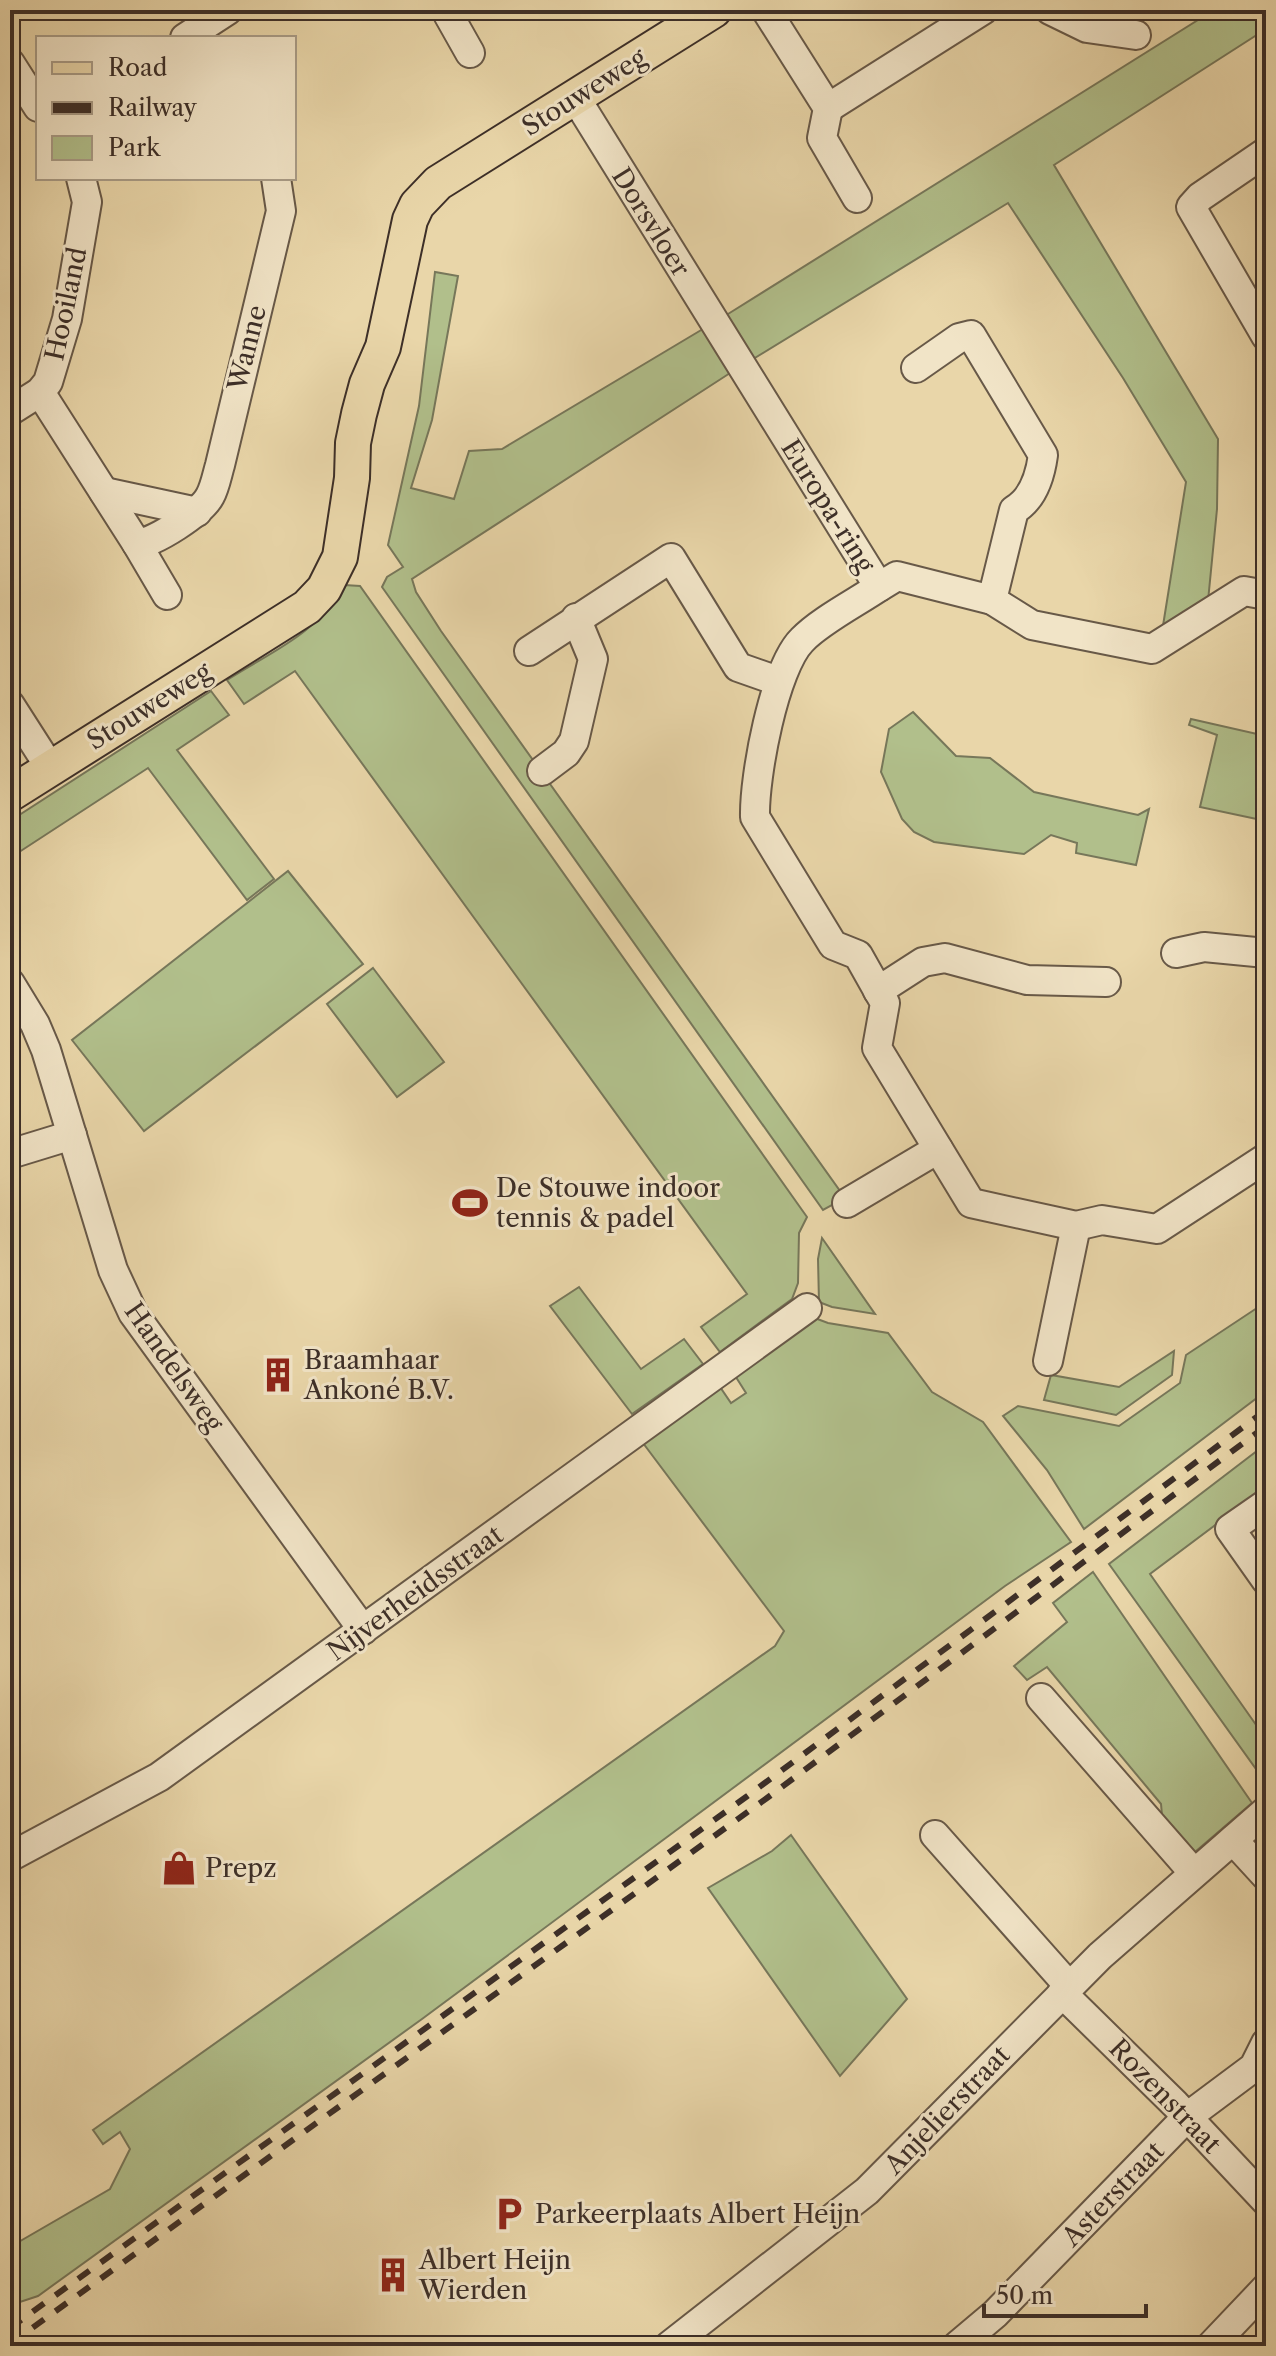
<svg xmlns="http://www.w3.org/2000/svg" width="1276" height="2356" font-family="'Libre Caslon Text',serif">
	<style>
		.green { fill: #b1bf8b; stroke: #77775a; stroke-width: 2 }
		.lines { fill: none; stroke-linecap: round; stroke-linejoin: round }
		.minor-casing { stroke: #685948; stroke-width: 32 }
		.major-casing { stroke: #3d2f28; stroke-width: 38 }
		.minor { stroke: #f1e4c7; stroke-width: 28 }
		.major { stroke: #e9d6a9; stroke-width: 34 }
		.rail { stroke: #3d2f28; stroke-width: 6; stroke-dasharray: 14 14; stroke-linecap: butt }
		.labels { text-anchor: middle; stroke-width: 6; stroke-linejoin: round; paint-order: stroke }
		.street-label { font-size: 26px; fill: #3d2f28; stroke: #f1e4c7 }
		.poi-label { font-size: 26px; fill: #3d2f28; stroke: #f1e4c7; text-anchor: start }
	</style>
	<rect width="100%" height="100%" fill="#e9d6a9"/>
	<filter id="stains"><feTurbulence type="fractalNoise" baseFrequency=".0025" numOctaves="4"/><feColorMatrix values="0 0 0 0 .2 0 0 0 0 .09 0 0 0 0 .02 0 0 0 .5 -.17"/></filter>
	<radialGradient id="worn" r=".72"><stop offset=".6" stop-color="#630" stop-opacity="0"/><stop offset="1" stop-color="#630" stop-opacity=".3"/></radialGradient>
	<!-- green -->
	<g class="green">
		<polygon points="1214,10 1266,10 1266,29 1054,165 1218,439 1217,509 1208,601 1162,632 1186,482 1123,378 1008,203 727,375 412,579 416,592 441,631 845,1198 823,1210 382,587 387,577 403,567 388,545 419,406 435,272 458,276 432,420 411,488 454,499 469,451 502,449 728,314"/>
		<path d="M344 585 360 586 807 1217 799 1233 798 1283 792 1299 720 1352 701 1327 747 1294 295 671 244 704 227 680C274 650 316 635 344 585Z"/>
		<polygon points="211,691 229,715 177,750 274,879 247,900 148,768 10,858 10,821"/>
		<polygon points="913,712 956,756 990,758 1034,792 1138,815 1149,809 1136,865 1076,853 1077,843 1051,835 1024,854 934,842 914,832 902,819 881,772 889,729"/>
		<polygon points="1191,719 1266,736 1266,821 1200,807 1217,735 1189,725"/>
		<polygon points="288,871 363,964 144,1131 72,1040"/>
		<polygon points="373,968 444,1062 397,1097 327,1004"/>
		<polygon points="822,1238 875,1314 832,1307 819,1302 818,1259"/>
		<polygon points="579,1287 641,1369 684,1339 703,1364 632,1414 550,1306"/>
		<polygon points="1266,1302 1266,1391 1084,1529 1047,1470 1003,1416 1018,1406 1119,1426 1180,1383 1186,1355"/>
		<polygon points="812,1317 828,1323 888,1333 932,1392 983,1422 1071,1542 1005,1586 422,2019 38,2296 17,2303 10,2300 10,2247 110,2189 130,2149 120,2132 103,2144 93,2130 775,1646 784,1631 643,1443 720,1387 731,1403 746,1393 734,1374"/>
		<polygon points="1174,1351 1172,1375 1116,1415 1044,1400 1051,1375 1119,1387"/>
		<polygon points="1266,1444 1266,1487 1150,1574 1266,1739 1266,1783 1109,1564"/>
		<polygon points="1093,1572 1252,1803 1195,1852 1162,1815 1161,1804 1047,1667 1027,1680 1014,1666 1067,1622 1053,1603"/>
		<polygon points="791,1835 907,1999 840,2076 708,1888 772,1851"/>
	</g>
	<g class="lines">
		<!-- minor casing -->
		<g class="minor-casing">
			<g id="minor">
				<polyline points="766,10 828,108 822,138 857,198"/>
				<polyline points="1050,10 1087,28 1136,35"/>
				<polyline points="448,14 470,53"/>
				<polyline points="185,38 228,10"/>
				<polyline points="10,63 38,107"/>
				<path d="M575 97 879 587C857 602 820 621 802 640 774 668 754 777 755 817L833 945 858 955 885 1003 877 1048 971 1203 1076 1226 1102 1220 1157 1229 1266 1158"/>
				<polyline points="828,108 983,10"/>
				<polyline points="1266,152 1200,197 1191,207 1266,336"/>
				<path d="M916 368 959 338 971 335 1043 455C1040 477 1033 499 1014 510L992 600"/>
				<path d="M40 392 137 544C155 542 201 513 210 496 215 487 217 475 220 465L281 211 276 178"/>
				<polyline points="10,411 40,392 48,382 67,319 87,202 81,178"/>
				<polyline points="104,492 197,512"/>
				<polyline points="137,544 167,595"/>
				<polyline points="879,587 897,576 992,600 1032,625 1152,649 1244,591 1266,595"/>
				<polyline points="529,651 671,558 738,667 778,681"/>
				<polyline points="10,705 51,769"/>
				<polyline points="542,771 566,753 574,741 593,659 576,618"/>
				<polyline points="1176,953 1204,947 1266,953"/>
				<polyline points="10,983 35,1024 46,1050 113,1270 133,1313 363,1630"/>
				<polyline points="878,991 923,962 945,958 1027,980 1106,982"/>
				<polyline points="10,1154 72,1135"/>
				<polyline points="847,1203 938,1149"/>
				<polyline points="1048,1361 1076,1226"/>
				<polyline points="1266,1504 1230,1529 1266,1580"/>
				<polyline points="1041,1698 1194,1873"/>
				<polyline points="935,1835 1069,1986"/>
				<polyline points="1233,1840 1266,1876"/>
				<polyline points="10,1857 159,1777 807,1308"/>
				<polyline points="1062,1993 1175,2104 1266,2201"/>
				<polyline points="669,2346 867,2191 1100,1956 1266,1811"/>
				<polyline points="957,2346 995,2314 1187,2117 1254,2067 1266,2043"/>
				<polyline points="1211,2346 1266,2288"/>
			</g>
		</g>
		<!-- major casing -->
		<g class="major-casing">
			<polyline id="major" points="10,794 307,607 324,589 340,557 352,478 353,443 359,414 367,384 383,347 410,220 417,205 438,183 714,10"/>
		</g>
		<!-- minor -->
		<use href="#minor" class="minor"/>
		<!-- major -->
		<use href="#major" class="major"/>
		<!-- rail -->
		<g class="rail">
			<polyline points="10,2328 746,1797 1266,1410"/>
			<polyline points="10,2344 767,1798 1266,1426"/>
		</g>
	</g>
	<!-- icons -->
	<defs>
		<g id="stadium-bare" transform="scale(2.76)"><path d="M0-5a6.5 5 0 1 0 0 10a6.5 5 0 1 0 0-10ZM-3.5-1.8h7v3.6h-7Z" fill="#8f2418" stroke="#f1e4c7" stroke-width="2.5" paint-order="stroke"/></g>
		<g id="building-bare" transform="scale(2.76)"><path d="M-4-6H4V6H1V3H-1V6H-4ZM-2.5-4.3h1.7v1.8h-1.7ZM.8-4.3h1.7v1.8H.8ZM-2.5-1h1.7V.8h-1.7ZM.8-1h1.7V.8H.8Z" fill="#8f2418" stroke="#f1e4c7" stroke-width="2.5" paint-order="stroke"/></g>
		<g id="shop-bare" transform="scale(2.76)"><path d="M-5-2.5h2.3a2.7 3.5 0 0 1 5.4 0H5L5.5 6h-11ZM-1.5-2.5h3a1.5 2.3 0 0 0-3 0Z" fill="#8f2418" stroke="#f1e4c7" stroke-width="2.5" paint-order="stroke"/></g>
		<g id="parking-bare" transform="scale(2.76)"><path d="M-3.5-5.5H1a3.5 3.5 0 0 1 0 7H-1V5.5H-3.5ZM-1-3.4V-.6H.8a1.4 1.4 0 0 0 0-2.8Z" fill="#8f2418" stroke="#f1e4c7" stroke-width="2.5" paint-order="stroke"/></g>
	</defs>
	<g fill-rule="evenodd">
		<use href="#stadium-bare" x="470" y="1203"/>
		<use href="#building-bare" x="278" y="1375"/>
		<use href="#shop-bare" x="179" y="1868"/>
		<use href="#parking-bare" x="509" y="2214"/>
		<use href="#building-bare" x="393" y="2275"/>
	</g>
	<g class="labels">
		<!-- street labels -->
		<g class="street-label">
			<text transform="translate(584 92) rotate(-32)" y="9">Stouweweg</text>
			<text transform="translate(651 222) rotate(58)" y="9">Dorsvloer</text>
			<text transform="translate(66 304) rotate(-78)" y="9">Hooiland</text>
			<text transform="translate(247 348) rotate(-76)" y="9">Wanne</text>
			<text transform="translate(828 506) rotate(58)" y="9">Europa-ring</text>
			<text transform="translate(149 706) rotate(-32)" y="9">Stouweweg</text>
			<text transform="translate(174 1367) rotate(55)" y="9">Handelsweg</text>
			<text transform="translate(415 1593) rotate(-36)" y="9">Nijverheidsstraat</text>
			<text transform="translate(1165 2096) rotate(46)" y="9">Rozenstraat</text>
			<text transform="translate(947 2110) rotate(-46)" y="9">Anjelierstraat</text>
			<text transform="translate(1113 2194) rotate(-46)" y="9">Asterstraat</text>
		</g>
		<!-- poi labels -->
		<g class="poi-label">
			<text x="496" y="1197">De Stouwe indoor<tspan x="496" dy="30">tennis &amp; padel</tspan></text>
			<text x="304" y="1369">Braamhaar<tspan x="304" dy="30">Ankoné B.V.</tspan></text>
			<text x="205" y="1877">Prepz</text>
			<text x="535" y="2223">Parkeerplaats Albert Heijn</text>
			<text x="419" y="2269">Albert Heijn<tspan x="419" dy="30">Wierden</tspan></text>
		</g>
	</g>
	<!-- margin -->
	<rect width="1276" height="2356" fill="none" stroke="#e9d6a9" stroke-width="40"/>
	<rect x="12" y="12" width="1252" height="2332" fill="none" stroke="#3d2f28" stroke-width="4"/>
	<rect x="20" y="20" width="1236" height="2316" fill="none" stroke="#3d2f28" stroke-width="2"/>
	<!-- legend -->
	<rect x="36" y="36" width="260" height="144" fill="#f1e4c7" stroke="#a99c87" stroke-width="2"/>
	<rect x="52" y="62" width="40" height="12" fill="#e9d6a9" stroke="#a99c87" stroke-width="2"/>
	<text x="108" y="76" font-size="24" fill="#3d2f28">Road</text>
	<rect x="52" y="102" width="40" height="12" fill="#3d2f28" stroke="#a99c87" stroke-width="2"/>
	<text x="108" y="116" font-size="24" fill="#3d2f28">Railway</text>
	<rect x="52" y="136" width="40" height="24" fill="#b1bf8b" stroke="#a99c87" stroke-width="2"/>
	<text x="108" y="156" font-size="24" fill="#3d2f28">Park</text>
	<!-- scale -->
	<path d="M984 2304v12h162v-12" fill="none" stroke="#3d2f28" stroke-width="4"/>
	<text x="996" y="2304" font-size="24" fill="#3d2f28" stroke="#f1e4c7" stroke-width="6" paint-order="stroke">50 m</text>
	<rect width="100%" height="100%" filter="url(#stains)"/>
	<rect width="100%" height="100%" fill="url(#worn)"/>
</svg>
